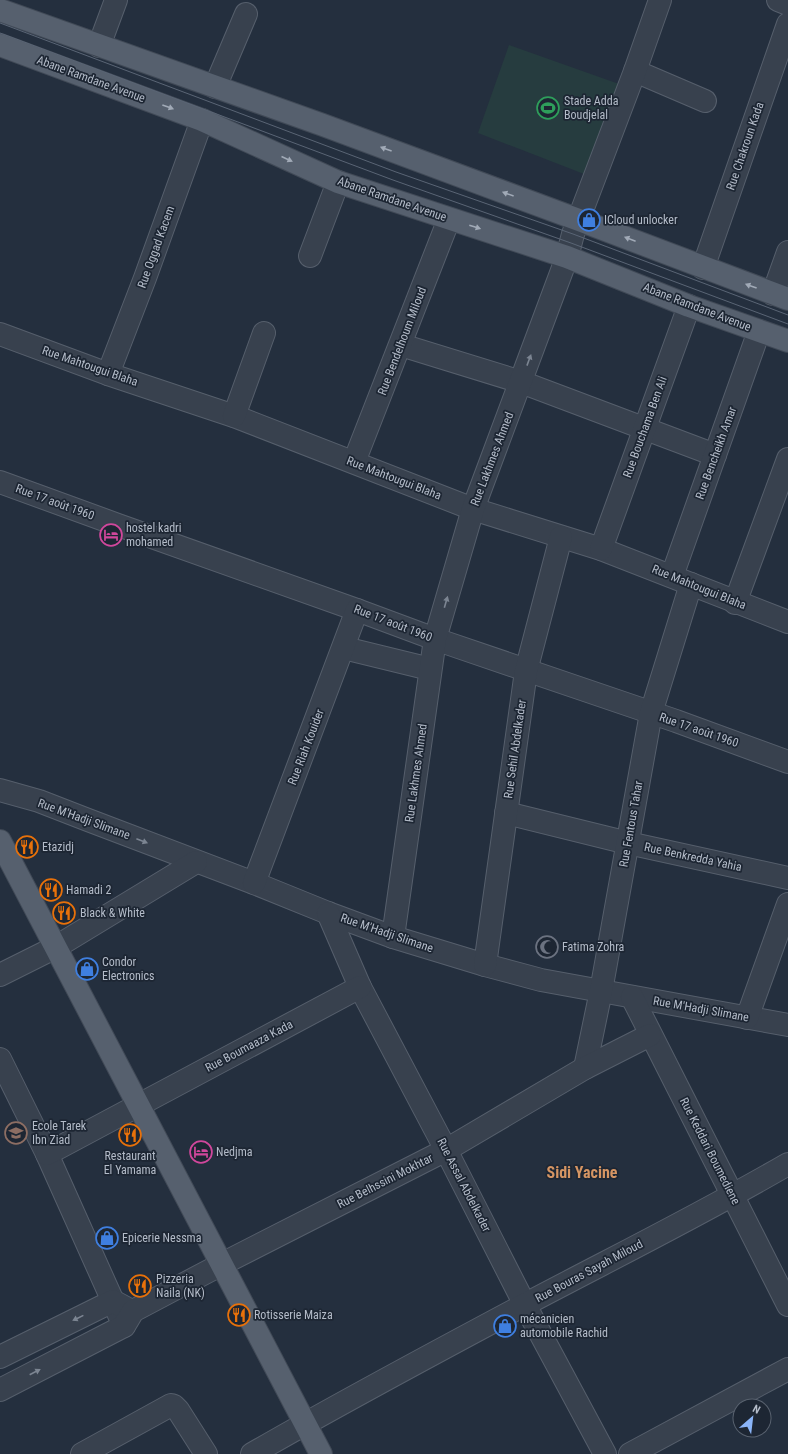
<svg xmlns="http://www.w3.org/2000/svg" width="788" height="1454" font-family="'Roboto Condensed',sans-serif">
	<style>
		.pitch { fill: #263c3f }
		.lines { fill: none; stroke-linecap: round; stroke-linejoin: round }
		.minor-casing { stroke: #565f6c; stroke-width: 24 }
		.major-casing { stroke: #414a57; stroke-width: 24 }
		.minor { stroke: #38414e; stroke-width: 22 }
		.major { stroke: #56606e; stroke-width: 22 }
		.tram { stroke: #5a6575; stroke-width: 1 }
		.oneway { fill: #a1aab7 }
		.oneway2 { fill: #7c8592 }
		.labels { text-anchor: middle; stroke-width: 3.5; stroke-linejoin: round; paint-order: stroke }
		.street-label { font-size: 12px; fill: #b4bcc9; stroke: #1d2633 }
		.poi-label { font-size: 12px; fill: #b4bcc9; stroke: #1d2633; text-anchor: start }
		.district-label { font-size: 16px; font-weight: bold; fill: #d59563; stroke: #1d2633 }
	</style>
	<rect width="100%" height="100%" fill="#242f3e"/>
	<!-- pitch -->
	<polygon class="pitch" points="509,45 619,84 584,174 478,133"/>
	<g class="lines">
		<!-- minor casing -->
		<g class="minor-casing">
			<g id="minor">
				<polyline points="778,0 788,4"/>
				<polyline points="99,46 116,0"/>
				<polyline points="635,71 705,101"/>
				<polyline points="215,87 246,14"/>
				<polyline points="310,256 338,182"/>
				<polyline points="703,268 788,24"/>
				<polyline points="773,294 788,252"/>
				<polyline points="0,334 108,374 234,416 473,509 601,549 788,622"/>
				<polyline points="401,345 521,382 715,455"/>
				<polyline points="108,374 145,278 202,120"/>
				<polyline points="234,416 264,333"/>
				<polyline points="354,462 449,219"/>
				<polyline points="0,482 118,525 357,610 435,639 676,721 788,762"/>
				<polyline points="601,549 689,306"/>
				<polyline points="672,576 759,331"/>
				<polyline points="735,603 788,459"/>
				<polyline points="344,648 430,669"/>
				<polyline points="0,790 39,801 88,820 254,883 328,913 393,937 485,965 541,980 788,1025"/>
				<polyline points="506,813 628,843 788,878"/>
				<polyline points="254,883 357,610"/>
				<polyline points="328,913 360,987 446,1150 525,1305 605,1454"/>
				<polyline points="393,937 435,639 473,509 567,257 573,234 635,71 660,0"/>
				<polyline points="485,965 526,671 561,537"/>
				<polyline points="0,975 56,947 196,862"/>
				<polyline points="632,997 788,1305"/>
				<polyline points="747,1018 788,904"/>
				<polyline points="0,1059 47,1154 124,1326"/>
				<polyline points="585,1068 601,991 651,713 691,584"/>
				<polyline points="47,1154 360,987"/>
				<polyline points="0,1357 113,1301 126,1308"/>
				<polyline points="0,1390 124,1326 133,1311 222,1264 446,1150 585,1068 650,1035"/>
				<polyline points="82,1454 171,1405 174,1406 178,1410 206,1454"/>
				<path d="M252 1454C342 1402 434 1353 526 1304 613 1258 702 1214 788 1164"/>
				<polyline points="630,1454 788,1369"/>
			</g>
		</g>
		<!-- major casing -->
		<g class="major-casing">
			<g id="major">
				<polyline points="0,10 323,125 579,220 788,299"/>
				<polyline points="0,45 202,120 338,182 567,257 689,306 788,341"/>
				<polyline points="0,841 321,1454"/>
			</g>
		</g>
		<!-- minor -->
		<use href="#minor" class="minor"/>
		<!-- major -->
		<use href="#major" class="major"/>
		<!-- tram -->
		<g class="tram">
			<polyline points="0,23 396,172 573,234 788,315"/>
			<polyline points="0,33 393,180 571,243 788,324"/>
		</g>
	</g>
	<!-- one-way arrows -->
	<defs><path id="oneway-solid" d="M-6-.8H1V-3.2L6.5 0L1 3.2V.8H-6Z"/></defs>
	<g class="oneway">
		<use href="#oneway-solid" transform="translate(168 107) rotate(20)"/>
		<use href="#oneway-solid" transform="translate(386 149) rotate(-160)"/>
		<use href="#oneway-solid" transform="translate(287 159) rotate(24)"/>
		<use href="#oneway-solid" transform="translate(508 194) rotate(-160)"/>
		<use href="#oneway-solid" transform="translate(475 227) rotate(18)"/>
		<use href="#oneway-solid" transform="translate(630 239) rotate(-159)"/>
		<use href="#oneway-solid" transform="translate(751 286) rotate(-160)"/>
	</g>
	<g class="oneway2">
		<use href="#oneway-solid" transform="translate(529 360) rotate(-70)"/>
		<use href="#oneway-solid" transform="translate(446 602) rotate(-74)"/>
		<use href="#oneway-solid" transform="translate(142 841) rotate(21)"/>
		<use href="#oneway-solid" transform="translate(78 1318) rotate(154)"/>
		<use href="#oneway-solid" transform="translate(35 1372) rotate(-27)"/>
	</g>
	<!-- icons -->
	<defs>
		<g id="stadium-ring" transform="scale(1.15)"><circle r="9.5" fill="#1d2633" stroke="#2e9e5b" stroke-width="1.5"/><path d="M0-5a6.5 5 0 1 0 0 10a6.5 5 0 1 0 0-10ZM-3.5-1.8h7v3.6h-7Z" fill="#2e9e5b"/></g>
		<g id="shop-ring" transform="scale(1.15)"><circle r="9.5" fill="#1d2633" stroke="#3f7fe0" stroke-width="1.5"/><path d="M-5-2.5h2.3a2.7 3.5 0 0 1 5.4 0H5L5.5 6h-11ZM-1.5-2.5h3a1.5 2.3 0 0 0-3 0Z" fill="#3f7fe0"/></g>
		<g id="hotel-ring" transform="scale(1.15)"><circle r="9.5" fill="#1d2633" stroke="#d1479c" stroke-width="1.5"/><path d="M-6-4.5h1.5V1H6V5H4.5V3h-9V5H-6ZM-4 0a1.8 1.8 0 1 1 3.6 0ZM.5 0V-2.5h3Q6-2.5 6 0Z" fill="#d1479c"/></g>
		<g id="restaurant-ring" transform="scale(1.15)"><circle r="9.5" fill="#1d2633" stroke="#e8710a" stroke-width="1.5"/><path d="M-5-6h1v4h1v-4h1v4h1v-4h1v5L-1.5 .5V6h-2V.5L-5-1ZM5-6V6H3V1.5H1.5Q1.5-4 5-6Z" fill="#e8710a"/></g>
		<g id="mosque-ring" transform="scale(1.15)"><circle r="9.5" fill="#1d2633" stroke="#6b7280" stroke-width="1.5"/><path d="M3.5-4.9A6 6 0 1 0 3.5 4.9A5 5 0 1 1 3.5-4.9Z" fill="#6b7280"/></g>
		<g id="school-ring" transform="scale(1.15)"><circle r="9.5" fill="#1d2633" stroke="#8d6e63" stroke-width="1.5"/><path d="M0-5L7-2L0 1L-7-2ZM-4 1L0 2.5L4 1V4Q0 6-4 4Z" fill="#8d6e63"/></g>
	</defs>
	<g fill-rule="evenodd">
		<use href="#stadium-ring" x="548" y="108"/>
		<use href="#shop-ring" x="589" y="220"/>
		<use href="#hotel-ring" x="111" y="535"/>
		<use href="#restaurant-ring" x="27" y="847"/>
		<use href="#restaurant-ring" x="51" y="890"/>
		<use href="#restaurant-ring" x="64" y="913"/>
		<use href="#mosque-ring" x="547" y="947"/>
		<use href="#shop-ring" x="87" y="969"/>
		<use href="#school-ring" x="16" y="1133"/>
		<use href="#restaurant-ring" x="130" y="1135"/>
		<use href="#hotel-ring" x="201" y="1152"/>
		<use href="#shop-ring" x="107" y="1238"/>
		<use href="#restaurant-ring" x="140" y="1286"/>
		<use href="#restaurant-ring" x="239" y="1315"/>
		<use href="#shop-ring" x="505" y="1326"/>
	</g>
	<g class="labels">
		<!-- street labels -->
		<g class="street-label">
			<text transform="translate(91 79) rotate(20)" y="4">Abane Ramdane Avenue</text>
			<text transform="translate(745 146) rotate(-71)" y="4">Rue Chakroun Kada</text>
			<text transform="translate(392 199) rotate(19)" y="4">Abane Ramdane Avenue</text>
			<text transform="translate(156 247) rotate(-70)" y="4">Rue Oggad Kacem</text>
			<text transform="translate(697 307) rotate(21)" y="4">Abane Ramdane Avenue</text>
			<text transform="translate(402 341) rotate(-69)" y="4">Rue Bendelhoum Miloud</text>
			<text transform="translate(90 366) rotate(19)" y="4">Rue Mahtougui Blaha</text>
			<text transform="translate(645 427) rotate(-70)" y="4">Rue Bouchama Ben Ali</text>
			<text transform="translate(716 453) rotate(-70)" y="4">Rue Bencheikh Amar</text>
			<text transform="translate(492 459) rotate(-69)" y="4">Rue Lakhmes Ahmed</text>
			<text transform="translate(394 478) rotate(21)" y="4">Rue Mahtougui Blaha</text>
			<text transform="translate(55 502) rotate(20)" y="4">Rue 17 août 1960</text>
			<text transform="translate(699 587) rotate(22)" y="4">Rue Mahtougui Blaha</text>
			<text transform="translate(393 623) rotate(21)" y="4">Rue 17 août 1960</text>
			<text transform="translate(699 730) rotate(19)" y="4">Rue 17 août 1960</text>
			<text transform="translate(306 747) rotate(-69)" y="4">Rue Riah Kouider</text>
			<text transform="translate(515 749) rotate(-82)" y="4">Rue Sehil Abdelkader</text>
			<text transform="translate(416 773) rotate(-82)" y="4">Rue Lakhmes Ahmed</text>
			<text transform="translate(84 819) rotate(20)" y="4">Rue M'Hadji Slimane</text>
			<text transform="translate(631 824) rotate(-80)" y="4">Rue Fentous Tahar</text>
			<text transform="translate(693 857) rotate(12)" y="4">Rue Benkredda Yahia</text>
			<text transform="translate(387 933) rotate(19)" y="4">Rue M'Hadji Slimane</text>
			<text transform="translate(701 1009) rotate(10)" y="4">Rue M'Hadji Slimane</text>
			<text transform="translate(249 1046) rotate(-28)" y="4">Rue Boumaaza Kada</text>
			<text transform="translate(710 1151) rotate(63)" y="4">Rue Keddari Boumediene</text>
			<text transform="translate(385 1181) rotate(-27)" y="4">Rue Belhssini Mokhtar</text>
			<text transform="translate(464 1185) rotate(63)" y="4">Rue Assal Abdelkader</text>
			<text transform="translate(589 1271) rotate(-28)" y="4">Rue Bouras Sayah Miloud</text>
		</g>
		<!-- poi labels -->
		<g class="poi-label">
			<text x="564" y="105">Stade Adda<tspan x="564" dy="14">Boudjelal</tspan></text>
			<text x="604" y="224">ICloud unlocker</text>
			<text x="126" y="532">hostel kadri<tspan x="126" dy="14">mohamed</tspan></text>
			<text x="42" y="851">Etazidj</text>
			<text x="66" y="894">Hamadi 2</text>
			<text x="80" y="917">Black &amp; White</text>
			<text x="562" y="951">Fatima Zohra</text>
			<text x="102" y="966">Condor<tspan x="102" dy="14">Electronics</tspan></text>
			<text x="32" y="1130">Ecole Tarek<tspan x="32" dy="14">Ibn Ziad</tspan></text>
			<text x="216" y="1156">Nedjma</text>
			<text x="130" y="1160" text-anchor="middle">Restaurant<tspan x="130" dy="14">El Yamama</tspan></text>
			<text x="122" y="1242">Epicerie Nessma</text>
			<text x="156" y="1283">Pizzeria<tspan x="156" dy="14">Naila (NK)</tspan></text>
			<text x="254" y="1319">Rotisserie Maiza</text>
			<text x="520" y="1323">mécanicien<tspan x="520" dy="14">automobile Rachid</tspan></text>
		</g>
		<!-- district labels -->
		<g class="district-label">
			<text x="582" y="1178">Sidi Yacine</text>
		</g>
	</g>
	<!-- north arrow -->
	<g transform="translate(752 1418) rotate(28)"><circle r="19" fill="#1d2633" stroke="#59626f"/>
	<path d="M0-3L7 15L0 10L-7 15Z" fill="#8ab4f8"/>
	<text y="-6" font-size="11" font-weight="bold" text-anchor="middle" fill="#b4bcc9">N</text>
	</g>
</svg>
